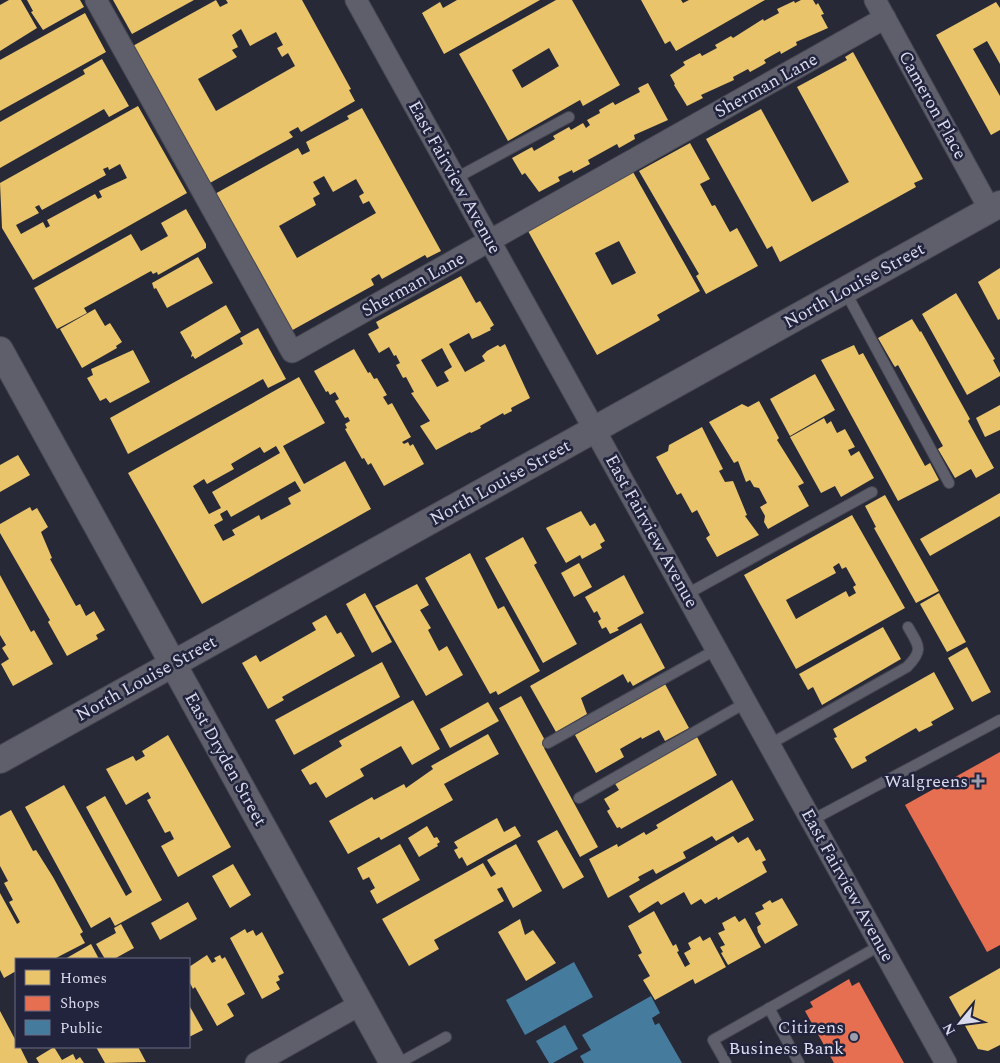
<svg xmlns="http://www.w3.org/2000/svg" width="1000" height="1063" font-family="Spectral,serif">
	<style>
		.homes { fill: #e9c46a; fill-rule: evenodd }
		.shops { fill: #e76f51 }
		.public { fill: #457b9d }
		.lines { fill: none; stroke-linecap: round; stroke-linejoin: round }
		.service-casing { stroke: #464753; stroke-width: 12 }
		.minor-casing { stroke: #464753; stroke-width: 23 }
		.tertiary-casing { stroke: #464753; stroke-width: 28 }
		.service { stroke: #5e5f6b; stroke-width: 10 }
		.minor { stroke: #5e5f6b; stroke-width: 21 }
		.tertiary { stroke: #5e5f6b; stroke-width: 26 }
		.poi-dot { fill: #9b9dad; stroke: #22243d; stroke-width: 2 }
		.labels { text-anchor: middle; stroke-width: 5; stroke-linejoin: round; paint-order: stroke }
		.street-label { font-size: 18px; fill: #d9dbec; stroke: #22243d }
		.poi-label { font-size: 18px; fill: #d9dbec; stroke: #22243d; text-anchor: end }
	</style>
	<rect width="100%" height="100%" fill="#282937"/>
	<!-- homes -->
	<g class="homes">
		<polygon points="9,0 21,0 37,28 0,51 0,5"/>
		<polygon points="27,0 80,0 84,7 43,30 31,12 33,11"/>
		<polygon points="113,0 194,0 132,34"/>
		<path d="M216 0 220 7 228 3 226 0H302L351 89 349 90 355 101 301 132 298 127 289 132 293 137 208 184 131 47ZM241 29 250 46 276 32 283 45 277 48 282 57 288 53 295 66 216 111 198 79 237 57 232 50 238 47 232 35Z"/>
		<polygon points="457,0 540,0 444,54 422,13 440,2 443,8"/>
		<path d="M556 0H572L620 85 583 106 580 100 508 141 459 54ZM549 48 559 66 522 88 512 70Z"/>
		<polygon points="641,0 681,0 683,3 689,0 765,0 676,51 670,41 665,44"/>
		<polygon points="801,0 813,0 816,5 818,3 824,14 821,15 828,28 796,42 797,45 781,54 780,51 764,60 766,63 750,72 748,69 733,77 734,80 701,95 703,98 687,106 674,85 675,84 670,75 685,65 683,62 700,53 702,56 717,48 715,45 731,36 733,38 763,19 764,21 779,13 777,9 794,1 795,3"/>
		<polygon points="996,2 1000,8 1000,64 987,41 973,49 1000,96 1000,130 991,135 936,35"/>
		<polygon points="85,13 106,52 0,111 0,60"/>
		<polygon points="853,52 923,179 914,183 916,187 780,262 772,246 767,249 706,139 761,109 812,202 849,182 797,87 847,60 845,57"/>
		<polygon points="102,59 129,106 109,117 104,109 0,168 0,122 85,74 83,70"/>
		<polygon points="648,83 668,120 634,135 635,139 619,148 617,144 588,160 590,164 573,173 572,170 558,177 560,181 539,192 525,173 522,175 512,158 532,147 534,151 555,139 553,136 569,127 571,130 583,123 586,128 590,125 587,120 600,113 599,110 613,102 615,105 640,92 638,88"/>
		<path d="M138 106 187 193 33 280 2 228 0 183ZM120 164 127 178 99 191 102 197 98 199 95 194 47 220 50 226 46 228 43 222 21 234 16 225 39 213 35 207 39 205 42 210 106 175 103 169 108 167 109 170Z"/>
		<path d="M362 108 441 251 427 258 425 255 382 279 379 274 371 279 374 285 289 332 213 195 298 148 302 155 310 151 306 142 349 119 347 116ZM324 176 333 192 356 179 364 193 359 196 363 204 369 201 376 213 297 258 279 226 316 205 313 198 320 194 313 182Z"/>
		<polygon points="690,143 710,179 700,184 712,206 715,205 730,232 737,228 758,266 706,294 696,276 699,274 639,171"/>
		<path d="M633 172 700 291 657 315 660 320 597 355 528 231ZM619 241 636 273 612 285 595 253Z"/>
		<polygon points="186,209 206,244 206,248 158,275 157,272 153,274 151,271 84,308 87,313 57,329 34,288 131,234 141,251 168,236 161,223"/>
		<polygon points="198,257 213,283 167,308 156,288 154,289 152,283"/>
		<polygon points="1000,268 1000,319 998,320 978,282"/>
		<path d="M461 276 476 303 480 301 494 325 490 328 491 330 479 336 472 339 469 333 449 344 465 372 485 361 482 356 487 351 498 345 500 347 505 344 530 398 511 408 512 411 504 415 503 413 480 426 481 428 471 433 470 432 436 450 420 426 430 421 411 393 414 392 406 377 403 378 396 365 400 363 396 355 394 356 389 347 379 353 368 334 379 328 376 322ZM442 348 452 367 444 372 449 381 437 387 421 360Z"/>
		<polygon points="956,293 995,359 993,360 1000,373 1000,376 967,395 922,314"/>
		<polygon points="226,305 241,332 195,359 193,356 191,357 192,353 180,332"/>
		<polygon points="95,309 105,326 110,323 122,342 116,346 117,348 82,368 60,329"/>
		<polygon points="912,319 920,332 921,331 970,419 968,421 994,468 976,478 971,469 955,478 938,449 943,446 898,365 895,367 893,364 878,338"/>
		<polygon points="258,328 286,379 268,388 263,379 128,454 110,418 243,344 240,338"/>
		<polygon points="854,345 859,355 863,353 925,466 930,463 939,480 898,501 821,360"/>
		<polygon points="354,349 368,373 370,372 374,379 377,378 387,395 383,397 388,405 392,403 411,437 402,442 404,444 408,442 410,446 413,444 424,464 384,486 371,463 368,465 364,458 362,459 345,429 347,428 345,424 350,421 348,417 345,418 335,401 339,399 335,392 330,395 328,391 326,392 314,371"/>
		<polygon points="133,350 150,382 110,403 106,398 100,401 87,378 93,375 91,369"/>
		<polygon points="815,374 835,410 790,436 770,399"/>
		<path d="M299 377 325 423 283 446 304 484 345 461 371 509 202 604 128 473ZM276 446 280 453 212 492 221 508 209 514 193 486 204 479 207 484 234 469 231 464 260 447 264 453ZM295 481 301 491 288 498 291 504 261 520 259 515 232 530 235 535 223 541 214 525 223 520 220 514 227 510 231 517Z"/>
		<polygon points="759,401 779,438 777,440 804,483 798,486 809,506 768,529 764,522 765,516 760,507 767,503 759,488 754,487 750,480 746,482 738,461 734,463 709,422 742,404 748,407"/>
		<polygon points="1000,405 1000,430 985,437 976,418"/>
		<polygon points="824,418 827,424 831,421 837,433 845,429 855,447 848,450 851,456 859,451 874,478 841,497 835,486 821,493 790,437"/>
		<polygon points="702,427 723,469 719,471 725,482 733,481 747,515 745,516 759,535 717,557 706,538 710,535 697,510 692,513 681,493 677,495 656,457 668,451 669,445"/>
		<polygon points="18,455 30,475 0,492 0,465"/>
		<polygon points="1000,493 1000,516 930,556 920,539"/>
		<polygon points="885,495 939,591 916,603 874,528 876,527 865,506"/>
		<polygon points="30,507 32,511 37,508 48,527 41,532 52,558 50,559 76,606 80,604 86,616 94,611 105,630 96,635 98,639 67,656 48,622 50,620 0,533 0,524"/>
		<polygon points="581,511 590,526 595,523 605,541 600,544 602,548 582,559 580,555 566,563 546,528"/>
		<path d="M852 515 905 608 796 669 744 575ZM839 563 842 569 846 567 856 585 853 587 856 593 849 597 846 591 796 619 786 600 836 573 833 567Z"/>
		<polygon points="523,537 537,563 534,565 577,644 543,663 485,558"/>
		<polygon points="470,553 498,609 504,606 540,671 498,695 496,691 490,694 425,578"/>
		<polygon points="579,563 592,587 574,597 561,573"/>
		<polygon points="0,575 31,632 34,630 53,664 13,686 1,664 9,659 2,648 6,645 0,635"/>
		<polygon points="624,575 644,613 617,628 619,630 610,634 606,627 602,629 598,621 601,619 597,611 594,613 585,597"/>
		<polygon points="417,584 429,605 420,610 431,628 428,630 439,651 447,646 463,675 426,696 375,606"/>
		<polygon points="365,593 392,642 372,653 346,604"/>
		<polygon points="939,593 966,642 947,652 920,604"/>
		<polygon points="326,615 337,634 341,632 355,656 282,697 284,700 268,709 242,663 256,655 260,662 316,630 312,623"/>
		<polygon points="641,623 665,668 633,686 630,681 628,683 623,674 581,698 587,714 556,732 530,686"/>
		<polygon points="883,627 901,659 822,705 813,687 808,690 799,674"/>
		<polygon points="967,647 991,692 972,702 948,658"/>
		<polygon points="382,662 400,697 294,755 275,720"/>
		<polygon points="934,672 954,709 931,722 933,725 919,732 916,728 865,757 867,761 852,769 834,738 837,737 833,729"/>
		<polygon points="665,684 689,728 665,741 659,730 642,739 641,737 620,749 624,757 596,773 575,735"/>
		<polygon points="521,696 548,746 544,748 598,847 580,857 499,708"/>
		<polygon points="413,700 440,749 412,765 401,746 360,769 364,776 326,798 316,782 310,785 301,770 342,746 339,741"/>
		<polygon points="488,702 499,721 450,748 440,729"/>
		<polygon points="488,734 499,754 444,784 453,800 381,840 379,837 348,854 329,821 372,797 374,800 404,784 406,788 433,769 431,766"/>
		<polygon points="168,735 231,847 178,877 161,846 174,839 170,831 165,833 147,800 151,798 148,792 126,805 106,769 133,756 136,761 145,756 142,751"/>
		<polygon points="696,735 717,775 621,829 620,827 617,828 607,811 610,809 604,799 619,790 614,782"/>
		<polygon points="732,780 754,820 716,841 712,836 683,852 686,858 656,874 653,869 638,877 640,880 608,898 589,859 617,844 618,847 644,832 646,835 658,828 656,825"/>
		<polygon points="64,785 126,896 132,892 86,807 105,796 162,900 115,926 110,917 91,928 25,807"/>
		<polygon points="11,810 33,851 36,850 53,877 83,932 80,934 85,943 54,959 16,959 16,971 4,978 0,970 0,893 17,924 20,922 9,902 13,900 4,883 8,881 0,866 0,816"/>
		<polygon points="497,818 504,832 515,826 521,836 467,866 462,857 459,859 454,850 458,848 454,842"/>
		<polygon points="427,826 434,838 437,837 440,842 437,844 438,846 419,857 408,838"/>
		<polygon points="557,830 584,877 563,889 537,841"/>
		<polygon points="733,836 738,843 748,837 756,851 760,849 766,860 762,862 767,872 718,900 717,897 705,904 701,899 691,905 684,892 661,905 658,901 639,913 629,896"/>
		<polygon points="400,844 420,880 377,904 370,891 375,888 369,877 363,880 357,868"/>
		<polygon points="516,844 542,891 513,908 502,887 497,889 504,901 434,940 439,949 409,966 382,919 483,863 491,877 496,874 487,860"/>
		<polygon points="233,864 251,895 230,908 212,876"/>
		<polygon points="782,898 798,925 765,944 758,932 757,927 761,924 755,913 764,909 762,905 770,900 772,903"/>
		<polygon points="188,902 197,919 160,940 151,923"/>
		<polygon points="654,911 673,946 676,944 679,951 677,952 685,967 690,964 684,953 691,949 688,943 700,936 703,941 710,937 726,967 695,984 693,979 655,1000 643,980 650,976 638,955 642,953 628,926"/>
		<polygon points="735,916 739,922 745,918 761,947 728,965 721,953 723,952 720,947 725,945 718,933 725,930 722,923"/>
		<polygon points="520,919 525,935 533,930 556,963 526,981 498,932"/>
		<polygon points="121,924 134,948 114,959 105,959 96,944 116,933 114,928"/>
		<polygon points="245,929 247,933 253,930 256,936 262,932 284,973 278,976 280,980 276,982 280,989 262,999 230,938"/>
		<polygon points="91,944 99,959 65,959"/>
		<polygon points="207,955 212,963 216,961 214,958 220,955 222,959 225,957 245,994 227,1004 234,1016 217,1026 195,987 193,989 189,981 189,967"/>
		<polygon points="1000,968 1000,1045 988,1051 978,1049 949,997"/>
		<polygon points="189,1005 203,1030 189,1037"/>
		<polygon points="0,1011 16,1041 16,1047 20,1047 28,1063 0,1063"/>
		<polygon points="54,1047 62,1060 73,1054 76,1060 80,1057 84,1063 39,1063 36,1058"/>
		<polygon points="96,1047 138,1047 146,1062 105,1063"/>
	</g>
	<!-- shops -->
	<g class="shops">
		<polygon points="1000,752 1000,945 987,952 905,805"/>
		<polygon points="849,979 852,986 859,982 904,1063 834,1063 805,1011 813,1007 810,1002"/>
	</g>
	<!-- public -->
	<g class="public">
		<polygon points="574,962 593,997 525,1035 506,1000"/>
		<polygon points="651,996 660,1013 652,1018 655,1025 659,1023 682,1063 584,1063 580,1056 591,1050 582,1035"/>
		<polygon points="565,1025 578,1049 553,1063 549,1063 536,1041"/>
	</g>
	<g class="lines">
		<!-- service casing -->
		<g class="service-casing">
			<g id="service">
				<polyline points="456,178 569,117"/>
				<polyline points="845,291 949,483"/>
				<polyline points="687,594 872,492"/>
				<polyline points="548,743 717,649"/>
				<path d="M770 744 907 667C924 650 919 646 908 627"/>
				<polyline points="579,798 747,702"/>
				<polyline points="812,820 1000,720"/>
				<polyline points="769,1008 799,1063"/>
				<polyline points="399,1063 446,1037"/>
				<polyline points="726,1063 713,1040 881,945"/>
			</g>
		</g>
		<!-- minor casing -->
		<g class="minor-casing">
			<g id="minor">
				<polyline points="96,0 292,352 885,18"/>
				<polyline points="356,0 946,1063"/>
				<polyline points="875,0 990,210"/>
				<polyline points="256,1063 361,1004"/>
			</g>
		</g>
		<!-- tertiary casing -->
		<g class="tertiary-casing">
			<g id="tertiary">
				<polyline points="0,350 393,1063"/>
				<polyline points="0,760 1000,204"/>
			</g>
		</g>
		<!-- service -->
		<use href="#service" class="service"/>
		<!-- minor -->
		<use href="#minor" class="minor"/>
		<!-- tertiary -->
		<use href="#tertiary" class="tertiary"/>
	</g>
	<!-- markers -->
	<g class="poi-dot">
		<path d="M975.5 773.5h5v5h5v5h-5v5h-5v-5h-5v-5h5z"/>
		<circle cx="854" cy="1037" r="5"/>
	</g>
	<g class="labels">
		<!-- street labels -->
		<g class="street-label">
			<text transform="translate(766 85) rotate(-29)" y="6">Sherman Lane</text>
			<text transform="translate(933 105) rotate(61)" y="6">Cameron Place</text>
			<text transform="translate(455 177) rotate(61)" y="6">East Fairview Avenue</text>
			<text transform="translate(413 284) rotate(-29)" y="6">Sherman Lane</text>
			<text transform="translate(854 285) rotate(-29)" y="6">North Louise Street</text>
			<text transform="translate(500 482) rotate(-29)" y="6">North Louise Street</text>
			<text transform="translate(652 531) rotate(61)" y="6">East Fairview Avenue</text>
			<text transform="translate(146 678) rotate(-29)" y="6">North Louise Street</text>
			<text transform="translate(226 759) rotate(61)" y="6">East Dryden Street</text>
			<text transform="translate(848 885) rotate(61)" y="6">East Fairview Avenue</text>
		</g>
		<!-- poi labels -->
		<g class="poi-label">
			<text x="968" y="787">Walgreens</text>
			<text x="844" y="1033">Citizens<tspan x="844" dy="21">Business Bank</tspan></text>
		</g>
	</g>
	<!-- legend -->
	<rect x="15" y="958" width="175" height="90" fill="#22243d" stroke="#6b6d83"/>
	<rect x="25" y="970" width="25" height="15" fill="#e9c46a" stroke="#6b6d83"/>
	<text x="60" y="983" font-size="15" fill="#d9dbec">Homes</text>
	<rect x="25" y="996" width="25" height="15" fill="#e76f51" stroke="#6b6d83"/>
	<text x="60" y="1008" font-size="15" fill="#d9dbec">Shops</text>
	<rect x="25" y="1020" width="25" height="15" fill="#457b9d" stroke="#6b6d83"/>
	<text x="60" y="1033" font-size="15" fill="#d9dbec">Public</text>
	<!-- north arrow -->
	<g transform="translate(960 1023) rotate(241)" stroke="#22243d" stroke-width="4" paint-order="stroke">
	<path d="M0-4L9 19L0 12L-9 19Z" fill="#d9dbec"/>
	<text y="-8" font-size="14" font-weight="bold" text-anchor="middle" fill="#d9dbec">N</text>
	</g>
</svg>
